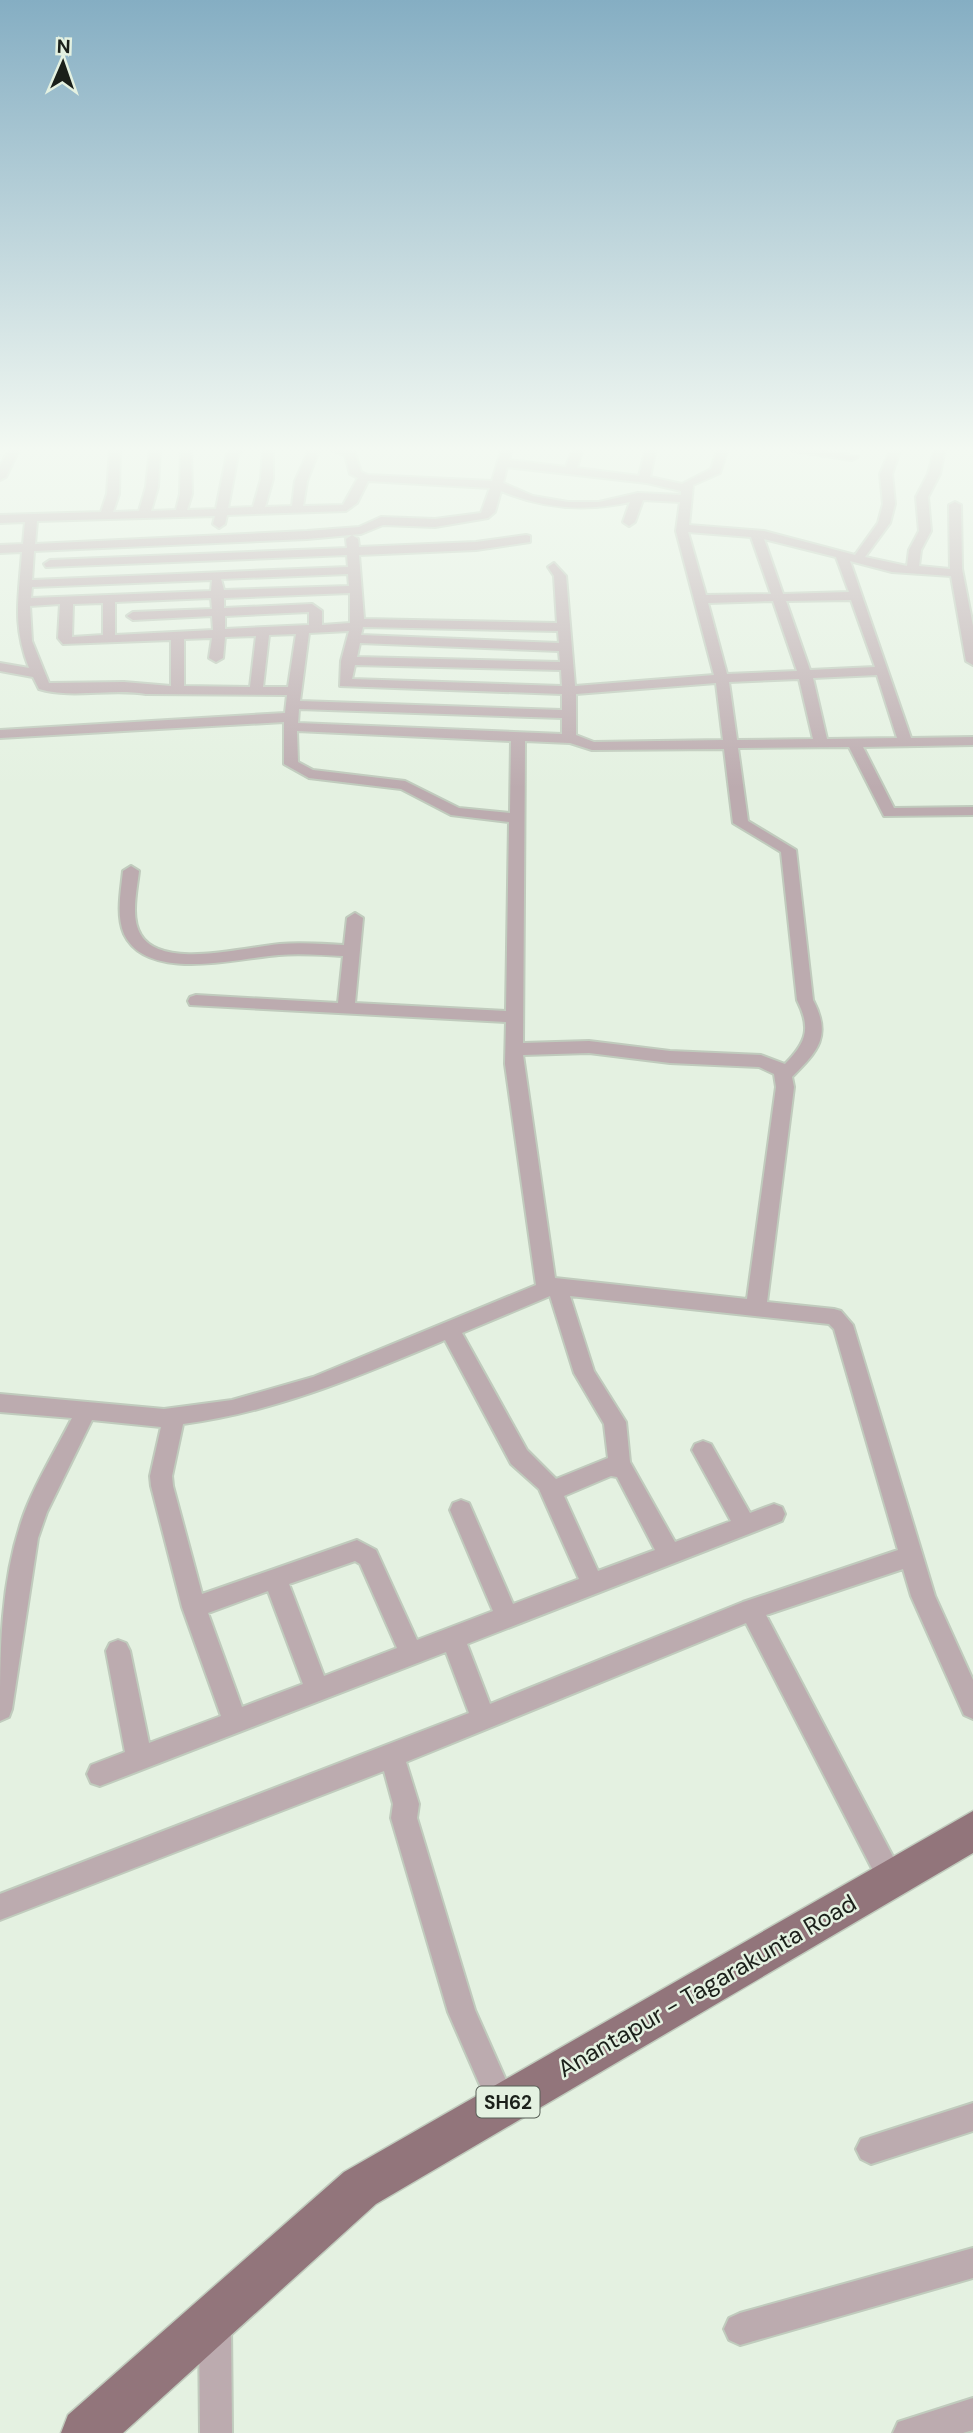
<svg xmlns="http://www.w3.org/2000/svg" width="973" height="2433" font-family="'DM Sans',sans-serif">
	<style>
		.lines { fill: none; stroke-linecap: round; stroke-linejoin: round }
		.minor-casing { stroke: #c0cbbd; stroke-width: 4 }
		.primary-casing { stroke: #c0cbbd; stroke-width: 3 }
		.minor { fill: #bcabaf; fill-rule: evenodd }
		.primary { fill: #92757b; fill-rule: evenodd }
		.labels { text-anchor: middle; stroke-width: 5; stroke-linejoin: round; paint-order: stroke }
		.shield { fill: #e4f1e1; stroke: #575f56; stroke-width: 2 }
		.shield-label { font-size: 19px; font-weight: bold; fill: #1b201a }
		.near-street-label { font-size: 24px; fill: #1b201a; stroke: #e4f1e1 }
	</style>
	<rect width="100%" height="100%" fill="#e4f1e1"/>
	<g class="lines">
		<!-- minor casing -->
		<g class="minor-casing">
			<g id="minor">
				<polygon points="10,448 20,448 6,477 0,480 0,466"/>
				<path d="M110 448H120L119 494 113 512 139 511 146 487 150 448H160L158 487 151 511 176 510 180 494 181 448H191L192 494 187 510 216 509 227 454 232 448H243L238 455 228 508 253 507 261 479 263 448H273V479L265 507 292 506 295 481 310 448H320L307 481 303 506 343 505 358 478 350 474 345 455 325 448 354 451 361 472 368 475 492 481 502 448H512L509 460 566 467 573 448H583L577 468 639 476 646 448H656L650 477 682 484 711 469 718 448H728L720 473 693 485 689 525 764 531 855 555 878 523 883 504 880 474 891 448H901L892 474 895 504 890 523 865 557 907 566 909 550 919 531 916 497 928 474 935 448H945L940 474 928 497 931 531 921 550 919 566 950 569 949 505 955 502 961 505 962 569 973 626V665L966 661 951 576 892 572 850 561 911 738 973 737V745L863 747 894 808 973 807V815L884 816 849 747 738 748 748 821 796 850 813 1000C832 1036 818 1051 792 1077L794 1087 767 1302 834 1309 841 1311 853 1325 935 1596 973 1680V1719L964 1715 911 1596 903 1569 766 1615 900 1870 904 1879 900 1888 891 1892 882 1888 746 1623 406 1762 419 1804 417 1818 475 2010 517 2105 513 2115 503 2119 493 2115 448 2012 391 1818 393 1804 384 1771 0 1920V1894L469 1713 446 1652 100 1786 91 1783 87 1774 91 1765 125 1752 106 1651 110 1643 118 1640 126 1643 130 1651 149 1743 221 1716 182 1607 151 1486 150 1476 161 1427 92 1420 47 1512 38 1538 12 1709 9 1717 0 1721C0 1652 0 1580 24 1514 36 1481 56 1450 72 1418L0 1412V1394L164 1409 232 1400 313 1377 536 1285 505 1064 506 1022 190 1005 188 1001 190 997 196 995 338 1003 343 956C322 955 300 953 279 955 238 958 147 983 124 934 116 915 121 891 123 871L131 866 139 871C137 890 130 918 141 935 162 970 246 947 280 944 301 942 323 944 344 945L347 918 355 913 363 918 355 1003 506 1011 509 822 451 815 401 789 309 778 284 764V722L0 738V730L285 713 287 695 146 694C111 688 73 699 39 689L33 677 0 671V663L29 668C12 624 19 597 22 552L0 553V545L23 544 25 522 0 523V515L101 512 107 494ZM507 467 647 483 681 491V495L638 493 599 502H568L533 496 503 483ZM368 481 490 488 481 513 435 519 381 517 359 527 307 531 35 544 37 521 215 516 213 524 219 528 225 524 227 515 346 511 357 503ZM501 491C544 509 585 512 630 502L623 522 629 526 635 522 643 500 680 502 676 531 714 675 575 686 566 576 554 563 548 567 554 576 557 623 364 619 359 555 476 550 530 542V536L526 535 476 542 359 547 358 539 352 535 346 539 347 548 50 560 44 564 46 567 347 555 348 567 32 580 34 551 307 539 361 534 383 525 435 527 488 518 495 512ZM688 532 751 537 771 594 706 595ZM764 539 836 557 849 592 783 594ZM348 574 349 586 224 590 221 579ZM212 580 211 591 31 598 32 587ZM350 593V623L322 625V611L312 604 224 608V598ZM211 598 212 609 133 612 127 616 133 620 212 616 213 630 115 635V602ZM851 600 875 667 810 670 786 601ZM773 601 797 671 727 674 708 603ZM103 603V635L72 637 73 604ZM60 604 58 638 63 644 171 640V686L124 682 49 683 32 641 30 606ZM309 612V625L225 629V616ZM363 627 558 631 559 643 361 635ZM349 631 341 661 340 686 562 694V710L300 701 309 633ZM296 634 288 687H263L269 635ZM256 636 250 687 184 686V639L212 638 209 658 216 662 223 658 225 637ZM360 643 559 651 560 662 357 657ZM355 665 561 670 562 686 352 679ZM877 675 897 738 827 739 813 678ZM799 679 813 739 737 740 729 682ZM716 683 723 740 594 742 576 735V694ZM299 709 562 718V734L298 723ZM297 731 511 741 510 813 459 808 405 781 313 770 298 762ZM525 741 570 743 592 750 724 749 733 823 781 852 797 1000C811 1028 807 1042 785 1064L761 1055 670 1051 589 1041 523 1043ZM589 1053 670 1063 759 1067 774 1074 776 1087 747 1299 555 1278 523 1055ZM550 1296 574 1373 604 1424 608 1458 556 1479 527 1450 462 1333ZM570 1296 829 1324 834 1329 898 1550 743 1602 490 1704 467 1644 782 1521 785 1514 782 1507 774 1504 750 1513 711 1444 703 1441 695 1444 692 1450 731 1521 675 1542 630 1462 626 1422 594 1371ZM445 1340 511 1464 539 1489 579 1579 513 1604 469 1503 461 1500 453 1503 450 1510 493 1611 417 1640 376 1550 357 1540 202 1594 173 1486 172 1476 183 1424C276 1412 359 1376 445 1340ZM611 1476 617 1477 655 1550 598 1571 564 1496ZM355 1561 360 1564 397 1648 324 1676 289 1584ZM268 1591 303 1684 242 1707 208 1613Z"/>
				<polygon points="788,448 812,448 858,457 852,460 793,451"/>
				<polygon points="973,2103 973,2131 871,2164 861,2159 856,2149 861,2139"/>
				<polygon points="973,2248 973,2278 740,2345 729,2340 724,2329 729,2318 740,2313"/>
				<polygon points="215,2310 226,2315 231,2326 232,2433 200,2433 199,2326 204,2315"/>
				<polygon points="973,2398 973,2430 963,2433 893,2433 898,2422"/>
			</g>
		</g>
		<!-- primary casing -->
		<g class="primary-casing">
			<polygon id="primary" points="973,1811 973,1853 376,2204 123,2433 61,2433 68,2415 344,2172"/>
		</g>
		<!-- minor -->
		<use href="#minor" class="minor"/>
		<!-- primary -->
		<use href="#primary" class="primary"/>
	</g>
	<!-- sky -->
	<linearGradient id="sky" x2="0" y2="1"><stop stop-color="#85aec3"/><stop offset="0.57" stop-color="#f3f9f2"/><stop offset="1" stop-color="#f3f9f2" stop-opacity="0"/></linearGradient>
	<rect width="973" height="788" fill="url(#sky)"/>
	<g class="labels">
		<!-- shield labels -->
		<rect class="shield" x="476.5" y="2086.5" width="63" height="31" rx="5"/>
		<g class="shield-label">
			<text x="508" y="2109">SH62</text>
		</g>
		<!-- near-street labels -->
		<g class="near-street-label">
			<text transform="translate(707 1986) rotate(-30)" y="8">Anantapur - Tagarakunta Road</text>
		</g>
	</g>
	<!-- north arrow -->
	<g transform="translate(63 63) rotate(2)" stroke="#e4f1e1" stroke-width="5" paint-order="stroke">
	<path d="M0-5L12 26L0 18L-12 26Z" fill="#1b201a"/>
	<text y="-10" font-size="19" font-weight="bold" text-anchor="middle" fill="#1b201a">N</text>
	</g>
</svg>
